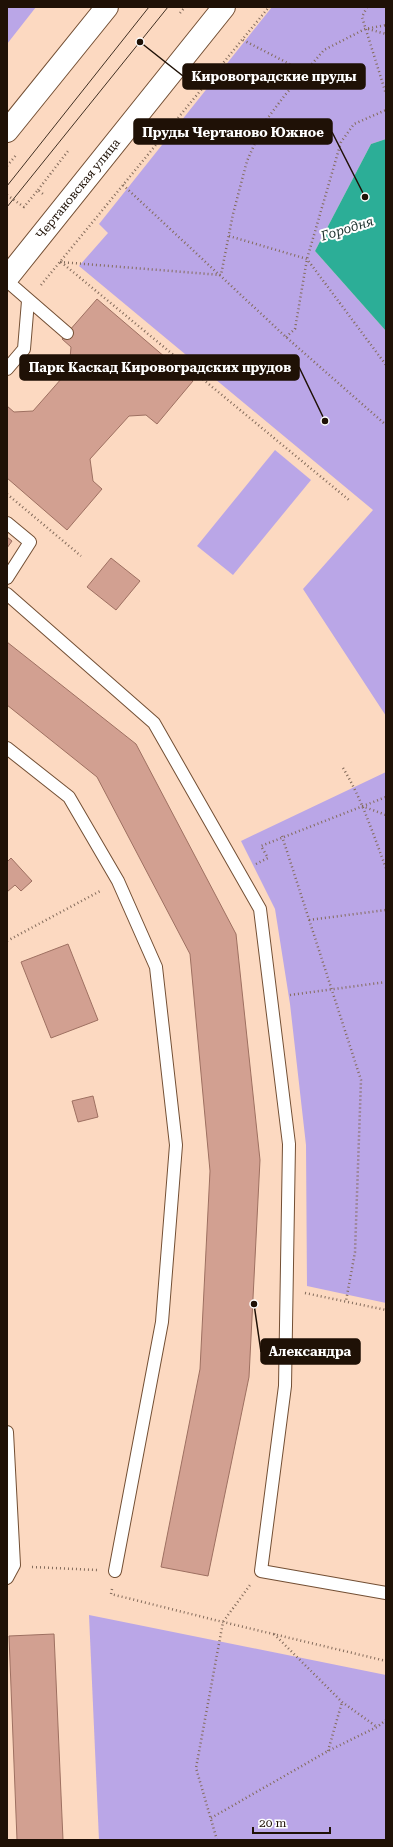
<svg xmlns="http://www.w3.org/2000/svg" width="393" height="1847" font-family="'Roboto Serif',serif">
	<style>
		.green { fill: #baa6e7 }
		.water { fill: #2cae97 }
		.building { fill: #d2a091; stroke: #9e7061 }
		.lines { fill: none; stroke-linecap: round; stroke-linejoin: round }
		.service-casing { stroke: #734f34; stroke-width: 14 }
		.secondary-casing { stroke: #734f34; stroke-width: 24 }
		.path { stroke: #836b5b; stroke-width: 2.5; stroke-dasharray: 1 3; stroke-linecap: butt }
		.service { stroke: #fff; stroke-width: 12 }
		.secondary { stroke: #fff; stroke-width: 22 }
		.tram { stroke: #413023; stroke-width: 1 }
		.labels { text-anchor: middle; stroke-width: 4; stroke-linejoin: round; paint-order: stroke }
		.street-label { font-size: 12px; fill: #1f1106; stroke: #fff }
		.water-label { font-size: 13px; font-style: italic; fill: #1c312c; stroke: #fff }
		.leader { fill: none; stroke: #1f1106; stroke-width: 1.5 }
		.callout-dot { fill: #1f1106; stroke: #fff; stroke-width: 1.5 }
		.callout { fill: #1f1106; stroke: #1f1106; stroke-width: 1.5 }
		.callout-label { font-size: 13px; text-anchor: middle; font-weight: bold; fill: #fff }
	</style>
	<rect width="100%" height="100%" fill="#fcd9c1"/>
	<!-- green -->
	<g class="green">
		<polygon points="7,7 36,7 7,44"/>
		<polygon points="272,7 386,7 386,139 371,144 315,251 386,331 386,716 303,589 373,510 79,266 108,233 99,224"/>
		<polygon points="275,450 311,480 233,575 197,546"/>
		<polygon points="386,772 386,1303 307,1286 306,1145 290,1004 275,909 241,841"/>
		<polygon points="89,1615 386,1675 386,1840 99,1840"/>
	</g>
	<!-- water -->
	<polygon class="water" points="386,139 386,331 315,251 371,144"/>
	<!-- building -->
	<g class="building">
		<polygon points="97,299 193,381 157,424 146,415 129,416 90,459 93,481 102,489 67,530 7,478 7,406 14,412 33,411 69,370 71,347 62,339"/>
		<polygon points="7,537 12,541 7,548"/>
		<polygon points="111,558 140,581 116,610 87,587"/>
		<polygon points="7,642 136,744 236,934 260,1160 249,1377 208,1576 161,1567 200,1369 210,1171 190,954 97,777 7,705"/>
		<polygon points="11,858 32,881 21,891 15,885 7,892 7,862"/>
		<polygon points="68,944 98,1020 51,1038 21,962"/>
		<polygon points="93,1096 98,1117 78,1122 72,1101"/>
		<polygon points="54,1634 63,1840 17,1840 9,1636"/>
	</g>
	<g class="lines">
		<!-- service casing -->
		<g class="service-casing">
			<g id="service">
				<polyline points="7,281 67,333"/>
				<polyline points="7,369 24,349 28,301"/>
				<polyline points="7,523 30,542 7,578"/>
				<polyline points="7,594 154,723 260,909 289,1144 285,1386 261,1571 386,1593"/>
				<polyline points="7,748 69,797 118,881 156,967 176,1145 162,1322 115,1571"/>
				<polyline points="7,1432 14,1565 7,1578"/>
			</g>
		</g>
		<!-- secondary casing -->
		<g class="secondary-casing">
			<g id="secondary">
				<polyline points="7,131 107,7"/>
				<polyline points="7,278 224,7"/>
			</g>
		</g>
		<!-- path -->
		<g class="path">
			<polyline points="367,7 362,17 386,94"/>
			<polyline points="180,13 185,7"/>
			<polyline points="368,29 386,34"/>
			<polyline points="243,40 305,72"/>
			<polyline points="7,166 17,154"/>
			<polyline points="123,185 286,337 386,425"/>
			<polyline points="38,190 68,151"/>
			<polyline points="7,195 24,207 38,190 43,194"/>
			<polyline points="229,236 307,259 386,365"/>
			<polyline points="60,262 221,275 233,214 247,161 264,123 285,95 324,50 365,29 386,25"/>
			<polyline points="61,262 349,500"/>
			<polyline points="41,285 269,7"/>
			<polyline points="286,337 295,329 307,259 341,142 354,124 386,110"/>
			<polyline points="7,494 81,556"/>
			<path d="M343 768C362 799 373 834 386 868"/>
			<polyline points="362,806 386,815"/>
			<polyline points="282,836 361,1080 355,1252 346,1301"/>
			<polyline points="256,864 268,858 261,846 386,797"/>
			<polyline points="309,920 386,910"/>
			<polyline points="7,941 102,890"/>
			<polyline points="290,995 386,982"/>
			<polyline points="305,1293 386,1310"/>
			<polyline points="32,1567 97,1570"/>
			<polyline points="112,1589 111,1594 223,1622 386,1661"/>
			<polyline points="274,1634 342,1702 377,1727"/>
			<polyline points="328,1751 342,1702"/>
			<polyline points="211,1818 328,1751 377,1727 386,1720"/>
			<polyline points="217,1840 196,1768 223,1622 250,1585"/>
		</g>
		<!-- service -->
		<use href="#service" class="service"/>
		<!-- secondary -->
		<use href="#secondary" class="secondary"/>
		<!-- tram -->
		<g class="tram">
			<polyline points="7,186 149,7"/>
			<polyline points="7,207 168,7"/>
		</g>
	</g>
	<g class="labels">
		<!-- street labels -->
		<g class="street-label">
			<text transform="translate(78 189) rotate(-51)" y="4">Чертановская улица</text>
		</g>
		<!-- water labels -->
		<g class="water-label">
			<text transform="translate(347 228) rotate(-17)" y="5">Городня</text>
		</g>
	</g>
	<!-- callouts -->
	<path class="leader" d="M140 42L183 76M365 197L332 132M325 421L299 367M254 1304L261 1352"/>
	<g class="callout-dot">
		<circle cx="140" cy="42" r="4"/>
		<circle cx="365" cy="197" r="4"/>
		<circle cx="325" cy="421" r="4"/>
		<circle cx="254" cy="1304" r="4"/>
	</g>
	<g class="callout">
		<rect x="183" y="64" width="182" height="25" rx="4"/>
		<rect x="134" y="119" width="198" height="25" rx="4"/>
		<rect x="20" y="355" width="279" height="25" rx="4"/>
		<rect x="261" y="1339" width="99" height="25" rx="4"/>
	</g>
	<g class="callout-label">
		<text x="274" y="81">Кировоградские пруды</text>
		<text x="233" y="137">Пруды Чертаново Южное</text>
		<text x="160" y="372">Парк Каскад Кировоградских прудов</text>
		<text x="310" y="1356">Александра</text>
	</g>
	<!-- border -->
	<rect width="393" height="1847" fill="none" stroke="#1f1106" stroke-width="16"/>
	<!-- scale -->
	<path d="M253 1827v6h77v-6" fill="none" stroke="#1f1106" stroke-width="2"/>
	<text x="259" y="1827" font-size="12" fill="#1f1106" stroke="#ffffff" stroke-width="3" paint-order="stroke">20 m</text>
</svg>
